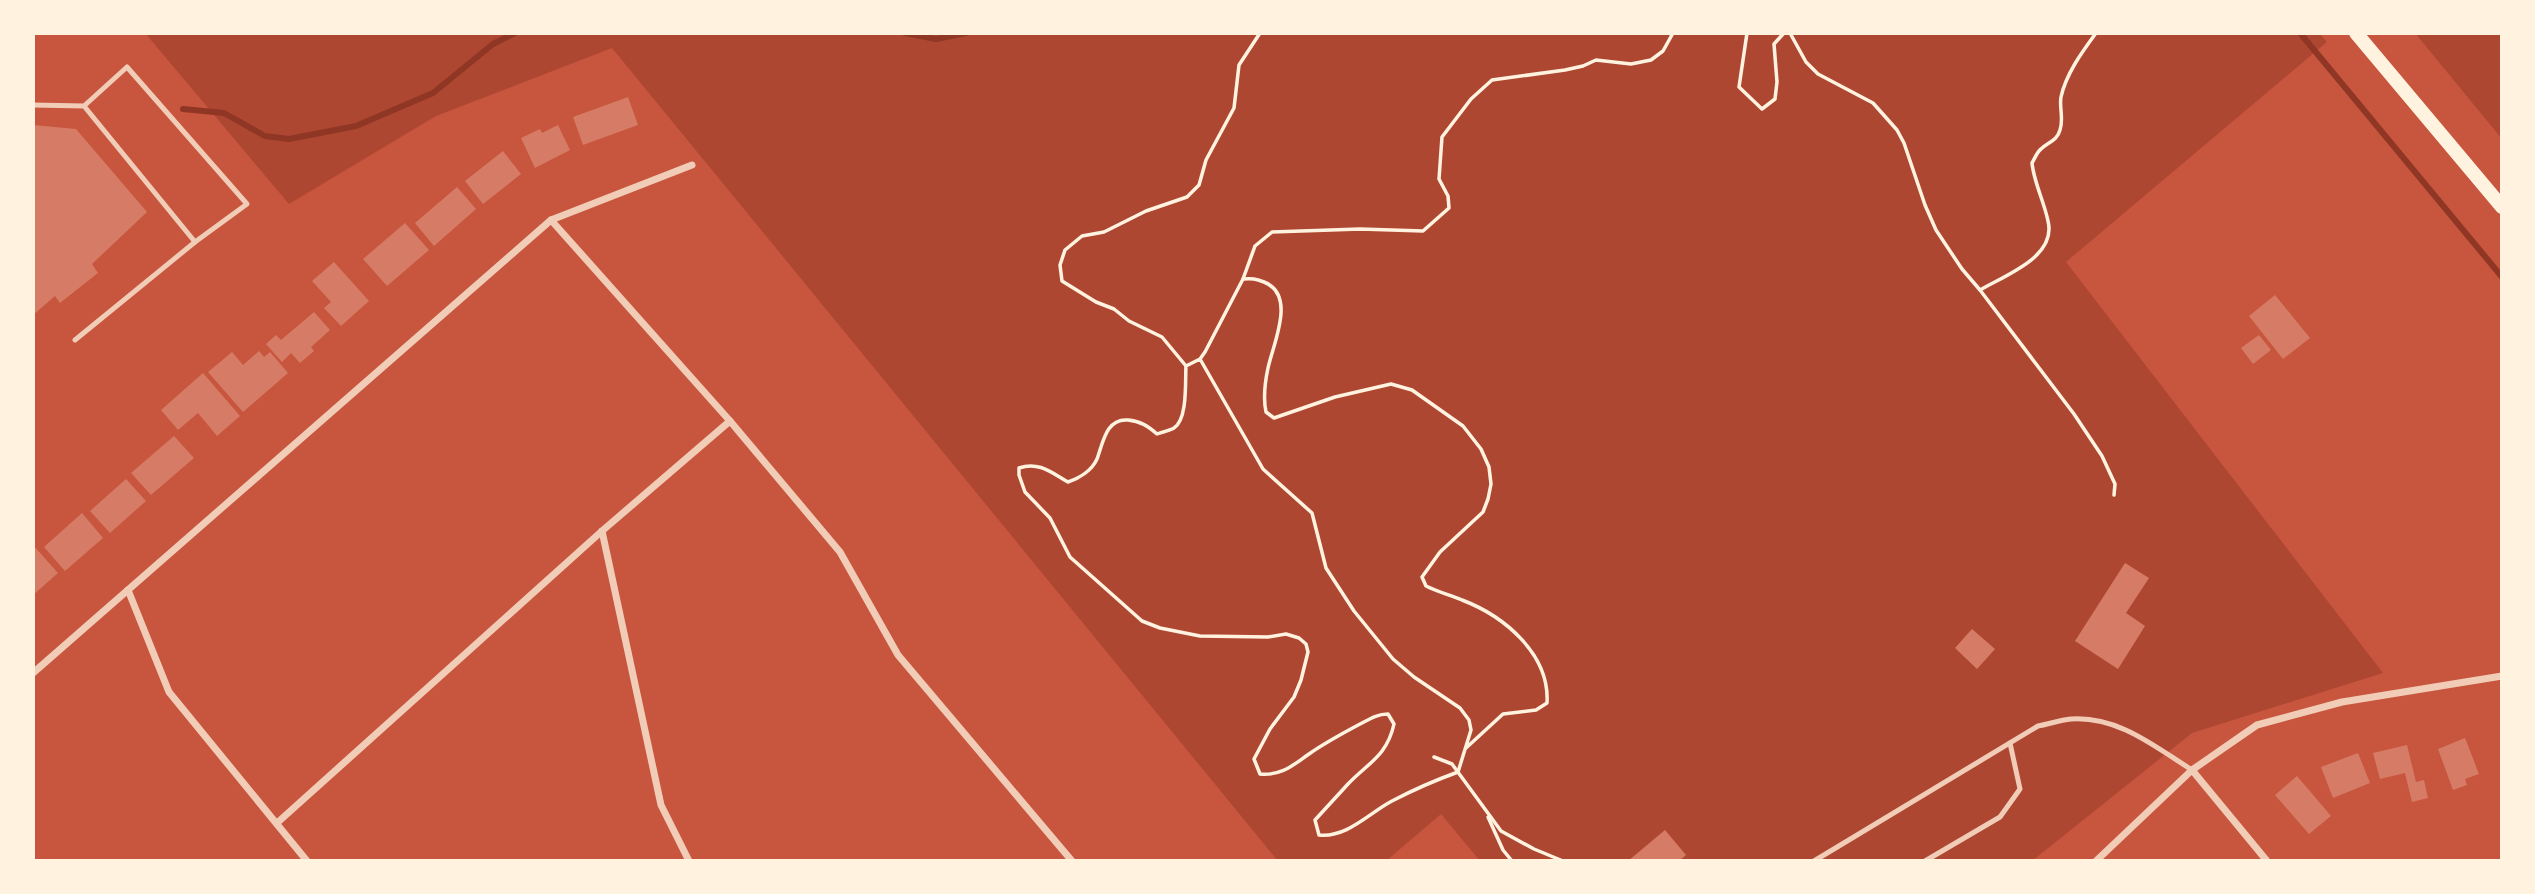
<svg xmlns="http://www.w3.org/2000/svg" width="2535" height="894" font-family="'Space Grotesk',sans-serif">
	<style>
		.green { fill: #ae4732 }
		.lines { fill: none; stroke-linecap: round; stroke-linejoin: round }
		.stream { stroke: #8f3625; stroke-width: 6 }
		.building { fill: #d67c66 }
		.path { stroke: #fff3e0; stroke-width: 3.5 }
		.service { stroke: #f1ccb7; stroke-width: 5 }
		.minor { stroke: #f1ccb7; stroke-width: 7 }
		.secondary { stroke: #fff3e0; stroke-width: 14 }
	</style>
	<rect width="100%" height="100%" fill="#c8553d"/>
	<!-- green -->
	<g class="green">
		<polygon points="145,33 2319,33 2327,42 2066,262 2383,673 2192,733 2032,861 1480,861 1441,814 1386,861 1278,861 612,48 436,116 289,204"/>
		<polygon points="2415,33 2502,33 2502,139"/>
	</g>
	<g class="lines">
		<!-- stream -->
		<g class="stream">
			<polyline points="905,33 936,39 966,33"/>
			<polyline points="2300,33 2502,277"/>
			<polyline points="183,109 224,113 265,136 289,139 356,126 433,93 493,44 515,33"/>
		</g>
	</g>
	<!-- building -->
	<g class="building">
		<polygon points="628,97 638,125 583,145 573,117"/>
		<polygon points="33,125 76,129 147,212 92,264 98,273 60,303 55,296 33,315"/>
		<polygon points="558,125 570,150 535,168 521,138 540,129 542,133"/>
		<polygon points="503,151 521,174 483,204 465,181"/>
		<polygon points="457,187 476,209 434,246 415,223"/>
		<polygon points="405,223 429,250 387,286 363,259"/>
		<polygon points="334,262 369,301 341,326 324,308 331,302 312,281"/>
		<polygon points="2275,295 2310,338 2283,359 2249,316"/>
		<polygon points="314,312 330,330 311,347 314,351 300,363 291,353 282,362 266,344 276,335 281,340"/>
		<polygon points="2259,335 2271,350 2253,364 2241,348"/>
		<polygon points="259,351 264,357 270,352 288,373 243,412 208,372 232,352 243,365"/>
		<polygon points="203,373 240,416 217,436 198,413 178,430 161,410"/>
		<polygon points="174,436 194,458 151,495 131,473"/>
		<polygon points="126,479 146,501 110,533 90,511"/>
		<polygon points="82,513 103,538 65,571 44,547"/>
		<polygon points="33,545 58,573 33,595"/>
		<polygon points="2125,563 2149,578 2126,613 2145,626 2118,669 2075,641"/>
		<polygon points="1972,629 1995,649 1977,669 1955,648"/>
		<polygon points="2465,738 2479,774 2465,779 2467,785 2453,790 2438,749"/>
		<polygon points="2407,745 2416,782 2424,780 2428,798 2412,802 2405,773 2380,779 2373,753"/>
		<polygon points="2358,753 2370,783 2333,798 2321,767"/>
		<polygon points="2297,776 2331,816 2309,834 2275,795"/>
		<polygon points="1665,830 1686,855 1679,861 1628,861"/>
	</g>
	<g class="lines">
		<!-- path -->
		<g class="path">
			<polyline points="1747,33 1739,87 1762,109 1775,99 1777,82 1774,44 1784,33"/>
			<polyline points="1790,33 1806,62 1818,74 1873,103 1897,130 1904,143 1925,205 1936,230 1962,269 1980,290"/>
			<path d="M2096 33C2082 52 2066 74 2061 97 2059 107 2064 119 2060 130 2057 141 2048 142 2041 149 2037 152 2035 158 2032 163 2034 183 2044 201 2048 221 2057 257 2005 275 1980 290L2074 414 2102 456 2115 484 2114 495"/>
			<polyline points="1243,279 1255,246 1272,232 1360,229 1423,231 1449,208 1448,196 1439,179 1442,137 1471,99 1492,80 1565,70 1583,66 1596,60 1631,64 1651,60 1663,51 1673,33"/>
			<path d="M1200 359 1263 469 1312 513 1326 568 1354 611 1393 659 1414 677 1460 708 1469 720 1471 730 1458 772C1436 780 1413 790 1392 801 1369 813 1347 838 1319 835L1315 820C1326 808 1337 796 1348 784 1368 763 1387 756 1394 724L1388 714C1378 714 1371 718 1362 723 1345 732 1326 742 1309 754 1293 765 1282 776 1260 774L1254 759 1270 729 1294 697 1301 680 1308 652 1306 644 1299 638 1286 634 1268 637 1200 636 1160 628 1142 621 1070 557 1050 518 1025 492 1019 475V468C1039 461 1052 473 1068 482 1080 478 1092 470 1097 459 1103 443 1106 418 1128 420 1140 421 1148 426 1157 434 1162 432 1169 431 1174 428 1188 419 1185 381 1186 366L1200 359 1205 352 1243 279C1252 278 1256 279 1264 282 1297 295 1273 344 1268 368 1265 382 1263 398 1266 412L1274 418 1335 397 1391 384 1412 390 1463 426 1481 449 1489 467 1491 484 1488 499 1483 512 1440 552 1422 577 1426 586C1438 592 1450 595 1462 600 1504 616 1550 654 1547 703L1536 710 1503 714 1466 748"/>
			<polyline points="1186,366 1162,337 1129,321 1114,309 1096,302 1062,281 1060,265 1065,250 1082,236 1104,232 1146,211 1187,197 1199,185 1206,160 1234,108 1239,65 1260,33"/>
			<polyline points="1434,757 1452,764 1501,831 1534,849 1563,861"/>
			<polyline points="1488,817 1503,850 1512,861"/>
		</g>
		<!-- service -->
		<g class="service">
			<polyline points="33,105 84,106 127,67 247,204 195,242 84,106"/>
			<polyline points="75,340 195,242"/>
			<path d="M1814 861 2038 726C2049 724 2060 720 2071 719 2118 716 2154 746 2192 770"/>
			<polyline points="1925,861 2000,817 2020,789 2010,743"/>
		</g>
		<!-- minor -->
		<g class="minor">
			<polyline points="551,220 730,421 840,552 898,655 1072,861"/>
			<polyline points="602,531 661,805 689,861"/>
			<polyline points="128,590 169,692 307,861"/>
			<polyline points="33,673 551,220 692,165"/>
			<polyline points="2192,770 2267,861"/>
			<polyline points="277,823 602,531 730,421"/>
			<polyline points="2096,861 2192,770 2257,725 2342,702 2502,676"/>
		</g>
		<!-- secondary -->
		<polyline class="secondary" points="2356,33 2502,207"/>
	</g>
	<!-- border -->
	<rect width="2535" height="894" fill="none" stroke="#fff3e0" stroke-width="70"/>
</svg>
